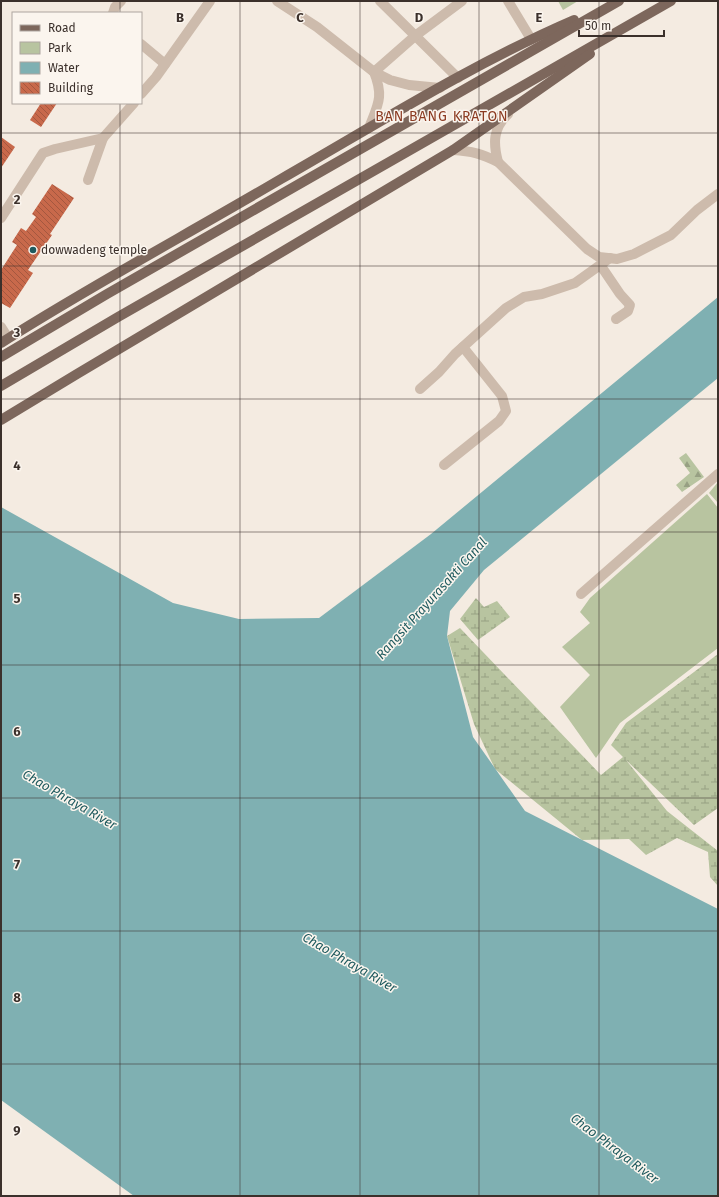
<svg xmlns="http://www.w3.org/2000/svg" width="719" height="1197" font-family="'Fira Sans',sans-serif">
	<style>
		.green { fill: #b8c4a0 }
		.forest { fill: url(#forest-firs) }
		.wetland { fill: url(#wetland-marsh) }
		.water { fill: #7fb0b2 }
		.building { fill: url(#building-back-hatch) }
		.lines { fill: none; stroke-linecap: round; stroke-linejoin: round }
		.minor { stroke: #cdbbac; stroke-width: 10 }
		.primary { stroke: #7d675c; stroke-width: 10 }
		.grid { fill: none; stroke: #3b302b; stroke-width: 1; stroke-opacity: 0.55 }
		.poi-dot { fill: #1f5a5e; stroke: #fbf5ee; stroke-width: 1.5 }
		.labels { text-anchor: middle; stroke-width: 3; stroke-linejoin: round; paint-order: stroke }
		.poi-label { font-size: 12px; fill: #3b302b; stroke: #fbf5ee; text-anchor: start }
		.water-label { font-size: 13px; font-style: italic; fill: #1f5a5e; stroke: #fbf5ee }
		.quarter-label { font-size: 14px; letter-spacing: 1px; fill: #8c3b22; stroke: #fbf5ee }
		.grid-label { font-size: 13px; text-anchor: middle; font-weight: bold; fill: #3b302b; stroke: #fbf5ee; stroke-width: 3; stroke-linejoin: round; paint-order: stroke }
	</style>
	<defs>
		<pattern id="forest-firs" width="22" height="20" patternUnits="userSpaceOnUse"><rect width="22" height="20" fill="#b8c4a0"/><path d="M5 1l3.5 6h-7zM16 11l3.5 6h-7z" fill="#97a083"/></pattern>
		<pattern id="wetland-marsh" width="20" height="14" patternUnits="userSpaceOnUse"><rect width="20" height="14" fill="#b8c4a0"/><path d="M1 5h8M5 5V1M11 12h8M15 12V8" fill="none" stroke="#97a083"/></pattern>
		<pattern id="building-back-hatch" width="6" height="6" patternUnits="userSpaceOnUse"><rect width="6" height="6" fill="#c8694b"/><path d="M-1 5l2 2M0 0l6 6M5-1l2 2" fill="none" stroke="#a4573f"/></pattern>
	</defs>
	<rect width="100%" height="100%" fill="#f4ebe1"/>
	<!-- green -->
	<g class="green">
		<polygon points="558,1 578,1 563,10"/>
		<polygon points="718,482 718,503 709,493"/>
		<polygon points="707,494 718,508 718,648 620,723 596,758 560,707 590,675 562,647 590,623 580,612 590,598"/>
	</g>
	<!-- forest -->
	<polygon class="forest" points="686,453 704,477 682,492 676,485 690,473 679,458"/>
	<!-- wetland -->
	<g class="wetland">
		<polygon points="476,598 484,607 497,601 510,617 478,640 460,619"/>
		<polygon points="460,628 601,775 623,757 611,745 626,723 718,654 718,808 694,825 626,760 667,811 718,851 718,886 710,877 708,852 677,838 646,855 629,839 582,840 495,769 474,724 447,636"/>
	</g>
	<!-- water -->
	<polygon class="water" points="718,297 718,378 484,570 450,611 447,636 473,737 525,811 718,909 718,1196 134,1196 1,1100 1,507 173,603 239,619 319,618 431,534"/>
	<!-- building -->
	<g class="building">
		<polygon points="41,103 57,103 41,127 30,120"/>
		<polygon points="1,137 15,147 1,168"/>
		<polygon points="52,184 74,198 50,234 52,235 28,270 33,273 10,308 1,303 1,270 17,245 12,242 21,228 26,231 36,217 32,214"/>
	</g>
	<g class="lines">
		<!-- minor -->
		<g class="minor">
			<polyline points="277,1 317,27 374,72 390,80 409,85 440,88"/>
			<polyline points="380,1 458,78"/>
			<polyline points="508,1 531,39"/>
			<polyline points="113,13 115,7 121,1"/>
			<polyline points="141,44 165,64"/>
			<polyline points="374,72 415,36 462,1"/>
			<polyline points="141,94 156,77 210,1"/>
			<path d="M369 128C378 104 384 97 374 72"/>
			<path d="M453 150C472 151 482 154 498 162L587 249 599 257 617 259 634 254 671 235 697 210 718 194"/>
			<path d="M498 162C493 143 493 128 508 114"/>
			<polyline points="88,180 103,138"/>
			<polyline points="1,218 43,153 55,149 103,138 134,103"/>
			<polyline points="601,266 620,294 630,305 628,311 616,319"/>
			<polyline points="1,327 8,338"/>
			<polyline points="420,389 439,372 455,354 506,308 524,297 542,294 575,283 610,258"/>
			<polyline points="444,465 499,421 506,411 502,396 463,347"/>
			<polyline points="581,594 718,474"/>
		</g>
		<!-- primary -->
		<g class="primary">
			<path d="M1 343C92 285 188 234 281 179 377 124 472 64 574 20"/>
			<polyline points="1,357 107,294 619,1"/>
			<polyline points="1,386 118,317 671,1"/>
			<polyline points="1,420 77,374 453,150 590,54"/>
		</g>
	</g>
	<!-- grid -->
	<path class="grid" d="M120 1V13M240 1V1196M360 1V1196M479 1V1196M599 1V1196M120 103V1196M1 133H718M1 266H718M1 399H718M1 532H718M1 665H718M1 798H718M1 931H718M1 1064H718"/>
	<!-- markers -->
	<circle class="poi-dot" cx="33" cy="250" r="4"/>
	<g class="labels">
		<!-- poi labels -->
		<g class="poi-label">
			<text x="41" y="254">dowwadeng temple</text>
		</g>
		<!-- water labels -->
		<g class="water-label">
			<text transform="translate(431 598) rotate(-48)" y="5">Rangsit Prayurasakti Canal</text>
			<text transform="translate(70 799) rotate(30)" y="5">Chao Phraya River</text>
			<text transform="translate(350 962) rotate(30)" y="5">Chao Phraya River</text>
			<text transform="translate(615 1148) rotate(37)" y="5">Chao Phraya River</text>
		</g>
		<!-- quarter labels -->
		<g class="quarter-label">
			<text x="442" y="121">BAN BANG KRATON</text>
		</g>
	</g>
	<g class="grid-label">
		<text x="180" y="22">B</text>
		<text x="300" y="22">C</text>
		<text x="419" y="22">D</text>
		<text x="539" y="22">E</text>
		<text x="17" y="204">2</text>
		<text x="17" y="337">3</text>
		<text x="17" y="470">4</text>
		<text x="17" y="603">5</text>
		<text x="17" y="736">6</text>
		<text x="17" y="869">7</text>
		<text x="17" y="1002">8</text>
		<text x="17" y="1135">9</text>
	</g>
	<!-- border -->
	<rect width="719" height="1197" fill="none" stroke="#3b302b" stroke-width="4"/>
	<!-- legend -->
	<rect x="12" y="12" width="130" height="92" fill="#fbf5ee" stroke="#aea6a0"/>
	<rect x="20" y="25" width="20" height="6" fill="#7d675c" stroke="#aea6a0"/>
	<text x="48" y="32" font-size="12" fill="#3b302b">Road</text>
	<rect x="20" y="42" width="20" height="12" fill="#b8c4a0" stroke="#aea6a0"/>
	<text x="48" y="52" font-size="12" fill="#3b302b">Park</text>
	<rect x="20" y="62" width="20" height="12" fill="#7fb0b2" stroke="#aea6a0"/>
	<text x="48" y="72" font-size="12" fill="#3b302b">Water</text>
	<rect x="20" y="82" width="20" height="12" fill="url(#building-back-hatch)" stroke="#aea6a0"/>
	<text x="48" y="92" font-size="12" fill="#3b302b">Building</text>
	<!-- scale -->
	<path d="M579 30v6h85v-6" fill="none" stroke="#3b302b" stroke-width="2"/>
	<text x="585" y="30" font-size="12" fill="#3b302b" stroke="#fbf5ee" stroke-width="3" paint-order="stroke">50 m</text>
</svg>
